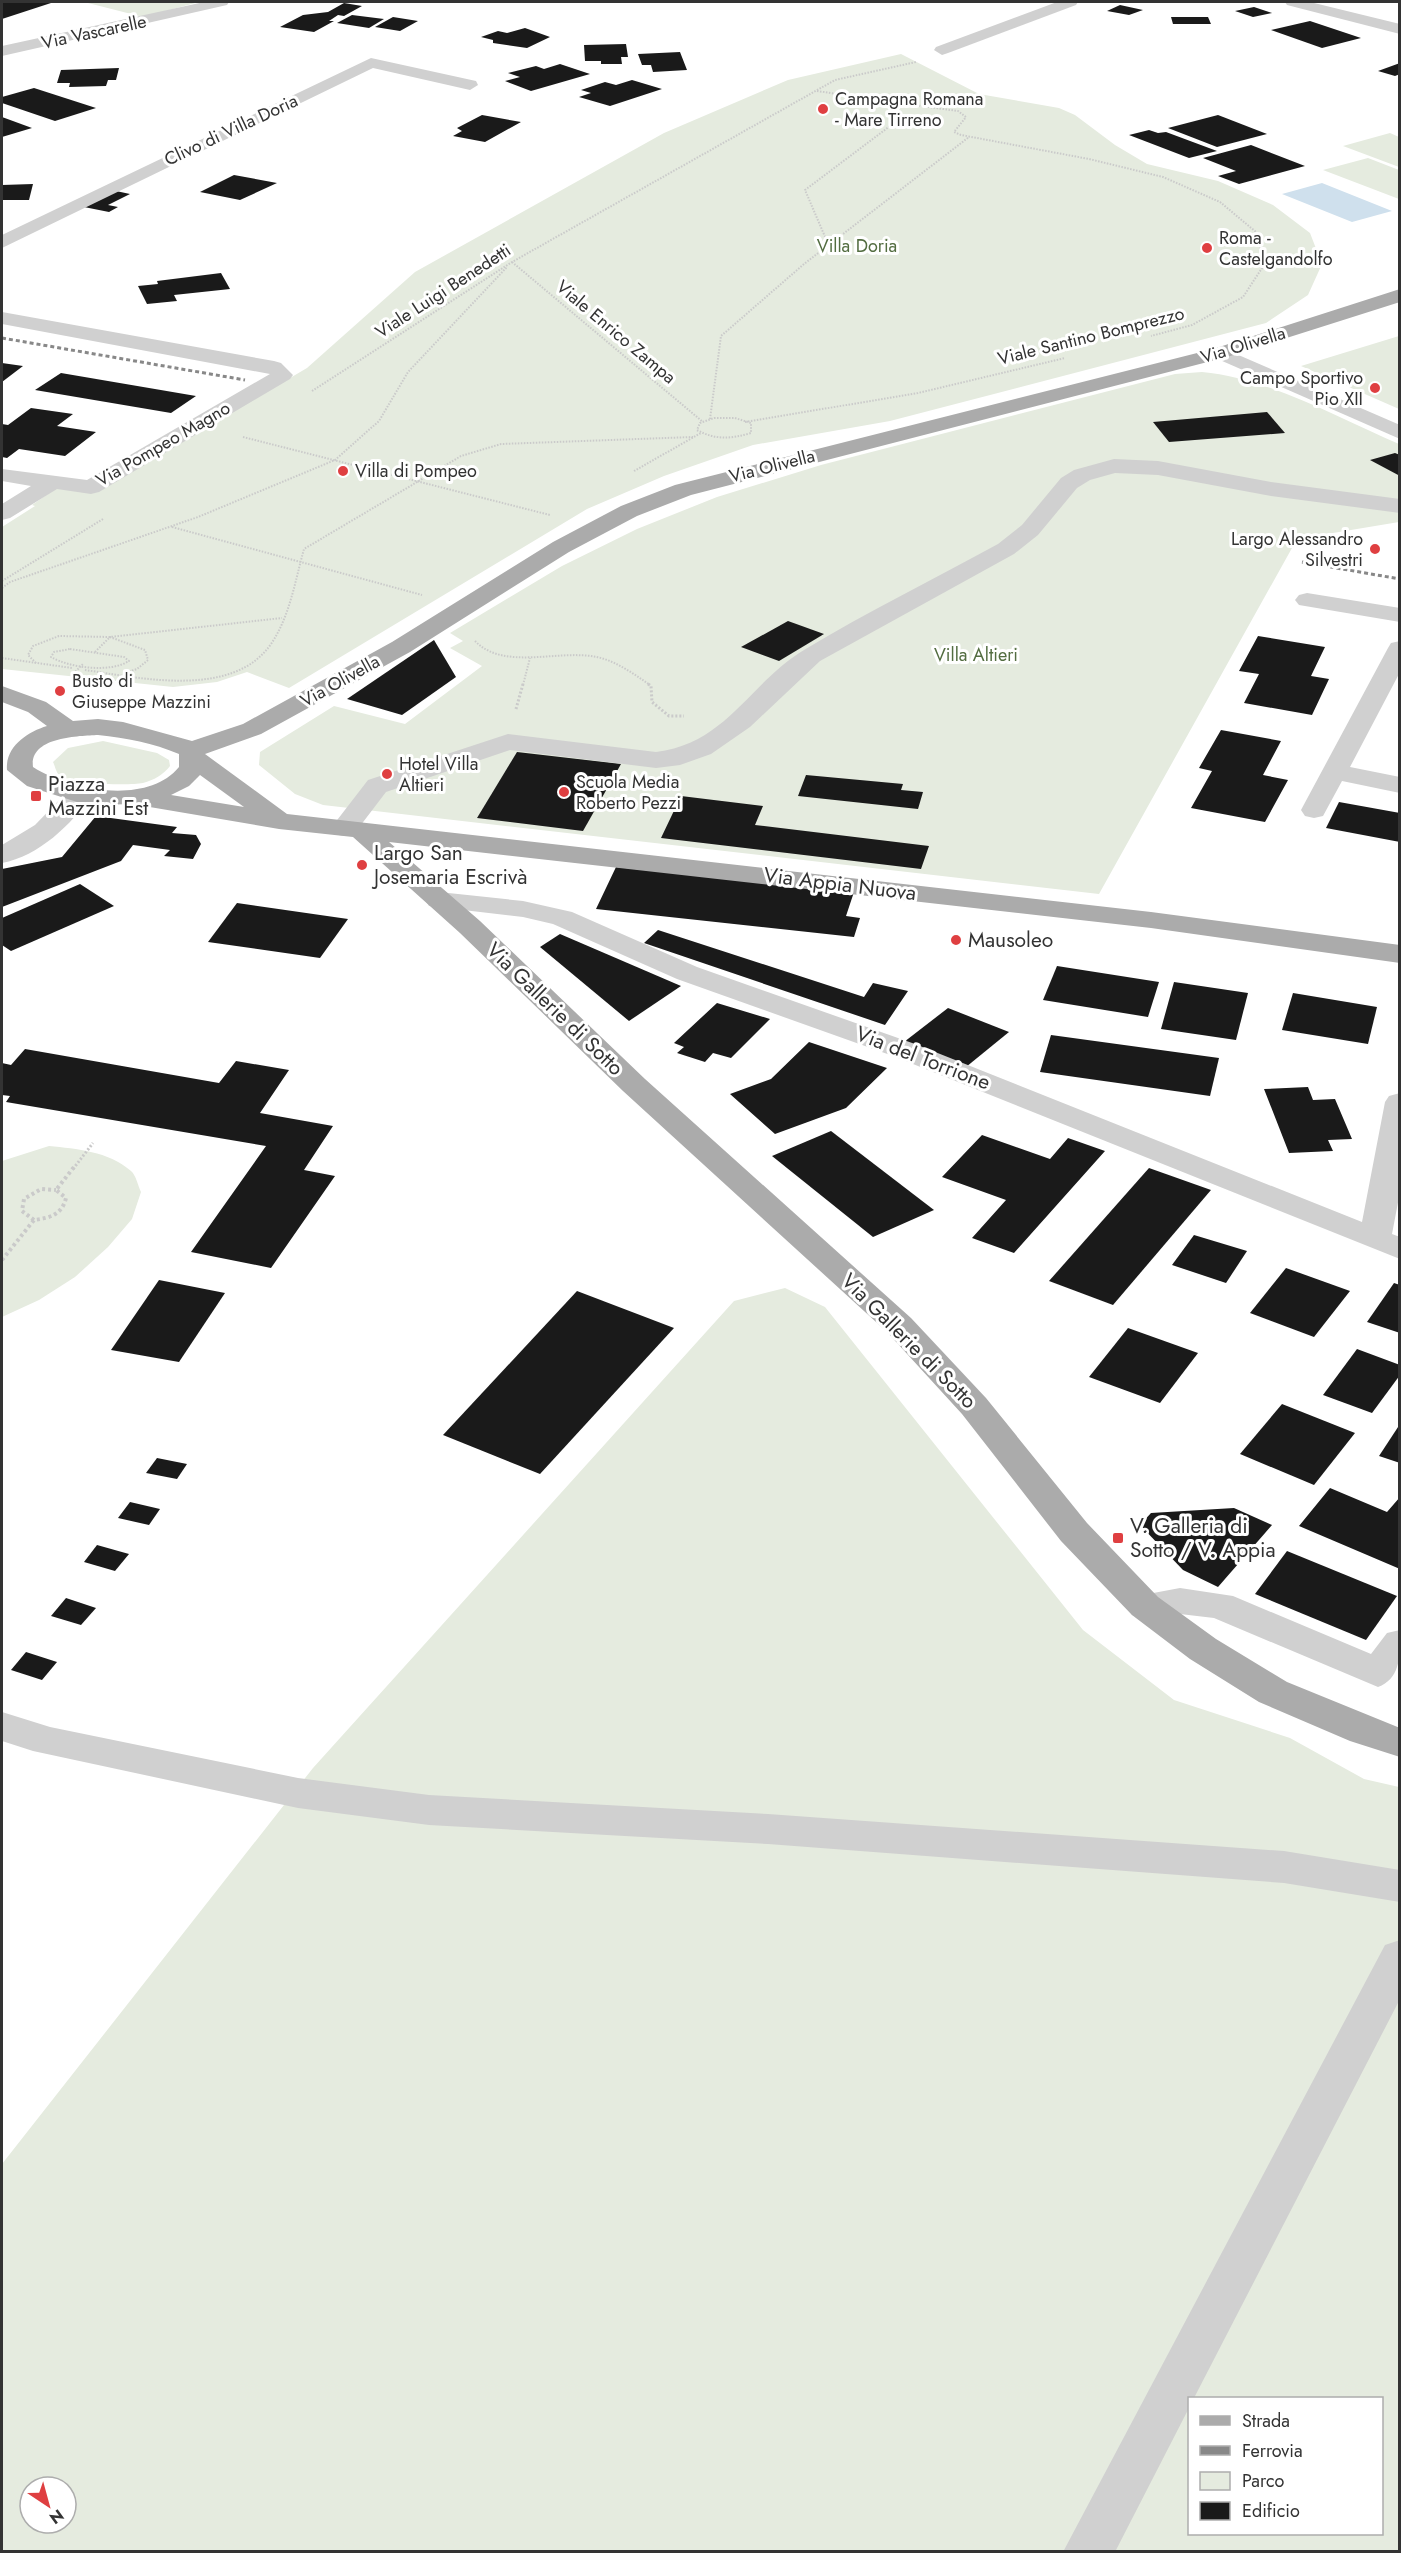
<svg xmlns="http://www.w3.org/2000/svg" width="1401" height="2553" font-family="Jost,sans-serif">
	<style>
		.green { fill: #e5ebdf; fill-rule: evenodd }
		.water { fill: #cfe0ed }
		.building { fill: #1a1a1a }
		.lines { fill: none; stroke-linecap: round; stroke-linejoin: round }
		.path-far2 { stroke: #cacaca; stroke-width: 2; stroke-dasharray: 1.5 1.5; stroke-linecap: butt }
		.path-far1 { stroke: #cacaca; stroke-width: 3; stroke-dasharray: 2 2; stroke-linecap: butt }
		.path { stroke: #cacaca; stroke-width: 4; stroke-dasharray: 3 3; stroke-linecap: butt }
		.minor { fill: #d0d0d0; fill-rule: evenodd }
		.major { fill: #ababab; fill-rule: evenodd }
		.rail { stroke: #888; stroke-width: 3; stroke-dasharray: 4 3; stroke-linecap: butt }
		.poi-dot { fill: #df3f41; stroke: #fff; stroke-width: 2 }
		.labels { text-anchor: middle; stroke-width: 6; stroke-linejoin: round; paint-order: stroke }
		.far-street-label { font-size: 18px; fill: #333; stroke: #fff }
		.far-poi-label { font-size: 18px; fill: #333; stroke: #fff; text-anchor: start }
		.far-park-label { font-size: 18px; fill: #536d41; stroke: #fff }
		.poi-label { font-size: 21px; fill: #333; stroke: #fff; text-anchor: start }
		.street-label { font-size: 21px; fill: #333; stroke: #fff }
	</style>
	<rect width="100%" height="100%" fill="#fff"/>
	<!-- green -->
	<g class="green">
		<polygon points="84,2 199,2 143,17"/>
		<polygon points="901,54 979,94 1059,108 1075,115 1115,145 1147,164 1218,181 1273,205 1310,233 1322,264 1308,295 1266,323 890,421 753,445 664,476 587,509 289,688 247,672 217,682 173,687 2,669 2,527 35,506 32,505 61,485 98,491 307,368 415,272 664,133 788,80"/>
		<polygon points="1390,133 1399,137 1399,167 1343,146"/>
		<polygon points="1368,158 1399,170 1399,199 1323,170"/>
		<polygon points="1399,336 1399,409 1301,366"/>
		<path d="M1202 372C1269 378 1338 418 1399 444V522L1297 539 1099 894 323 805 295 794 259 765 260 752 334 706 405 724 482 666 450 648 463 641 450 633 562 566 637 529 717 497 821 465 1175 374Z"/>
		<path d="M103 741 157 753 169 760 170 766C163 775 154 780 143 783 127 786 72 784 59 775 56 772 55 766 53 762L68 748Z"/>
		<path d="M49 1146C77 1149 108 1151 131 1171 136 1175 138 1186 141 1192L132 1219 108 1247 75 1277 39 1300 2 1317V1161Z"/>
		<path d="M785 1288 825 1307 1083 1630 1174 1700 1290 1738 1364 1779 1399 1787V2551H2V2164L313 1768 734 1301ZM1190 2398H1382V2534H1190ZM30 2487H66V2523H30Z"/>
	</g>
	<!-- water -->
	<polygon class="water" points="1322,183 1392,211 1352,222 1282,194"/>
	<!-- building -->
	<g class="building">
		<polygon points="2,2 46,2 51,3 2,19"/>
		<polygon points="344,3 362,6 344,16 338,15 329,21 334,21 314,32 280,27 303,15 328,12"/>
		<polygon points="1120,5 1143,10 1129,15 1107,11"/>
		<polygon points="1254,7 1272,13 1253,17 1235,11"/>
		<polygon points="352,15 384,19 369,28 337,23"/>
		<polygon points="393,17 418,21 400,31 375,27"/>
		<polygon points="1171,17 1208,17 1211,24 1173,24"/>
		<polygon points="1310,21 1361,38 1322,48 1271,30"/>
		<polygon points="525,28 550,37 527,48 493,43 493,40 481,37 498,31 507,33"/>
		<polygon points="626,44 628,57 621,57 622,64 601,64 601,61 585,61 584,45"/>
		<polygon points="680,52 687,70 653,72 651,65 642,65 638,54"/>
		<polygon points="1400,63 1400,74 1395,76 1378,71"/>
		<polygon points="560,64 590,74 531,91 505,81 520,77 508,73 536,66 544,69"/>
		<polygon points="119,68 116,80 108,80 106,86 69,87 70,83 57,83 61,70"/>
		<polygon points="632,80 662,89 610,106 579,97 591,93 581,90 605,82 616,85"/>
		<polygon points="34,88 96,108 55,121 2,103 2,97"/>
		<polygon points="482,115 521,122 485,142 453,136 462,131 457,128"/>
		<polygon points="1218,115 1267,134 1217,147 1168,128"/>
		<polygon points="2,117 32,128 2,137"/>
		<polygon points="1149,130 1158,133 1166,132 1217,151 1189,158 1129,135"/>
		<polygon points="1251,145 1305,166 1239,184 1218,176 1236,171 1203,158"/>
		<polygon points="234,175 277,183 240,200 200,192"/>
		<polygon points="33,184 29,200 2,200 2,185"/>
		<polygon points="116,191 130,194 108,205 118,207 109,212 84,207"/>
		<polygon points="221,273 230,289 174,295 177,301 147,304 138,286 158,284 157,281"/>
		<polygon points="2,363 23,366 2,382"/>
		<polygon points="61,373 196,396 171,413 35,390"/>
		<polygon points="31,408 73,414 57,426 96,432 65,456 19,449 7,458 2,457 2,424 8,425"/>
		<polygon points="1267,412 1285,433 1169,442 1153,422"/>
		<polygon points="1395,453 1400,455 1400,476 1370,460"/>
		<polygon points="788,621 824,634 779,661 741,647"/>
		<polygon points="1258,636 1325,647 1311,676 1329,679 1312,715 1244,703 1259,674 1239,671"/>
		<polygon points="434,640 456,677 402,715 347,699"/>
		<polygon points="1221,730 1281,741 1263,775 1288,780 1265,822 1191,808 1212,771 1199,768"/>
		<polygon points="517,752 621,764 583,831 477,818"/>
		<polygon points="806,775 903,784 901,790 923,792 918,809 798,796"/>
		<polygon points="681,796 763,806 755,825 929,846 921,869 661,838"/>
		<polygon points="1339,802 1400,813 1400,842 1326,828"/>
		<polygon points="96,816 177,827 172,833 196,835 201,844 193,859 164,856 170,850 133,845 121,861 2,907 2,869 62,857"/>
		<polygon points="616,867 854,892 846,916 860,918 854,937 596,909"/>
		<polygon points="80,884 114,906 11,951 2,945 2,918"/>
		<polygon points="237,903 348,919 320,958 208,942"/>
		<polygon points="658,930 864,997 873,983 908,991 885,1025 644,943"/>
		<polygon points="560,934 681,986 629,1021 540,947"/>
		<polygon points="1057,966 1159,982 1148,1017 1043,1000"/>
		<polygon points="1174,982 1248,993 1236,1040 1161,1029"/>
		<polygon points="1293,993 1377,1007 1368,1044 1282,1030"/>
		<polygon points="717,1003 770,1019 731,1058 713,1053 705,1062 677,1053 684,1047 674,1043"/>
		<polygon points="948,1008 1009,1032 966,1067 904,1042"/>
		<polygon points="1051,1035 1219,1058 1210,1096 1040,1072"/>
		<polygon points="809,1042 887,1068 846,1108 775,1134 730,1094 771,1079"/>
		<polygon points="25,1049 219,1083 236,1061 289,1070 260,1113 333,1126 304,1170 335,1176 271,1268 191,1252 266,1146 6,1102 10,1096 2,1095 2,1063 11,1065"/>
		<polygon points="1308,1087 1313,1100 1335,1099 1352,1139 1328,1140 1333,1151 1289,1153 1264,1089"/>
		<polygon points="831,1131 934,1210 873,1237 772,1156"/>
		<polygon points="982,1135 1050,1159 1068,1138 1105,1151 1014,1253 972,1238 1006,1200 942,1177"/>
		<polygon points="1149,1168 1211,1190 1113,1305 1049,1281"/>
		<polygon points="1194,1235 1247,1251 1226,1283 1172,1265"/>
		<polygon points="1286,1268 1350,1291 1314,1337 1250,1313"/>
		<polygon points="159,1280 225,1293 179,1362 111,1350"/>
		<polygon points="1394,1283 1400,1285 1400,1333 1367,1322"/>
		<polygon points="577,1291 674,1328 540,1474 443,1435"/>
		<polygon points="1128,1328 1198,1353 1160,1403 1089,1377"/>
		<polygon points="1357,1349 1400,1365 1400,1375 1372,1413 1323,1395"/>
		<polygon points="1282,1404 1355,1433 1314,1485 1240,1454"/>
		<polygon points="1400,1424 1400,1463 1379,1456"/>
		<polygon points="157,1458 187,1464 177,1479 146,1473"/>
		<polygon points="1330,1488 1387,1512 1400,1497 1400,1569 1299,1526"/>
		<polygon points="130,1502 160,1509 149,1525 118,1518"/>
		<polygon points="1234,1508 1272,1525 1218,1587 1183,1570 1140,1525 1151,1513"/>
		<polygon points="97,1545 129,1554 115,1571 84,1562"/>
		<polygon points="1287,1551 1397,1596 1366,1640 1255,1594"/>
		<polygon points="66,1598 96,1608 81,1625 51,1616"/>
		<polygon points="26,1652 57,1662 42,1680 11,1670"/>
	</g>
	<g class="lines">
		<!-- path-far2 -->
		<g class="path-far2">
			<polyline points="817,91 892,102 894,123 805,190 829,246"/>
			<polyline points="892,102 958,111 966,117 954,132 961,135 1089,159 1163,177 1220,202 1256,232 1264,265 1243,297 1192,325 1151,336"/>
			<polyline points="512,262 703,422"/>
			<polyline points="312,391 512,262 835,80 916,62"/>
			<path d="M714 418H735L751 423V433C731 439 715 440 697 430L700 423Z"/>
			<polyline points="710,419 721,336 804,264 969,137"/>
			<polyline points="745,422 918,393 1065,358"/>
			<polyline points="243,437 550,515"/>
			<polyline points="634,471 701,433"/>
			<polyline points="172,527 422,595"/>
			<polyline points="2,581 103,519"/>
			<polyline points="2,588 10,582 198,517 335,460 379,421 408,372 507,267"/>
			<path d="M475 641C504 671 558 649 597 657 616 661 634 674 650 685"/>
			<path d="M70 649 124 657 129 661C110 673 70 668 51 657L54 652Z"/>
			<polyline points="95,652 110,637 145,650 148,660 137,669 124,673"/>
			<polyline points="2,658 72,668"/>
			<polyline points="36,663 28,655 33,646 59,636 110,637 282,618"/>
			<path d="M85 670C140 678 233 699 271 644 290 616 295 581 304 549L461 456 501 444 693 437"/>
			<polyline points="74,685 72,675 83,664"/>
			<polyline points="523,685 530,658"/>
		</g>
		<!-- path-far1 -->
		<g class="path-far1">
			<polyline points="74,684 75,692"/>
			<polyline points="648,684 651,686 652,702 669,716 684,716"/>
			<polyline points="516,709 523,684"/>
			<polyline points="73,1169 93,1143"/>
		</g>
		<!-- path -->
		<g class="path">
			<polyline points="34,1220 22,1211 24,1199 41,1189 56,1190"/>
			<path d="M2 1260 34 1220C49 1218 62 1215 66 1198L56 1190 74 1167"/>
		</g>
		<!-- minor -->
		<g class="minor">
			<polygon points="204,2 229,2 227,5 2,56 2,46"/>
			<polygon points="1057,2 1078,2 1076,5 948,53 942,55 934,50 936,47"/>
			<polygon points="1285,2 1310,2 1400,24 1400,34 1287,5"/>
			<polygon points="371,58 476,81 478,85 470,90 373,68 2,248 2,235"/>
			<polygon points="2,312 274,361 281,363 293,375 290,379 99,492 91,494 57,489 10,518 2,520 2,504 31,486 2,481 2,469 87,480 270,374 2,324"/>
			<polygon points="1220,347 1400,425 1400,439 1213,357 1210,353 1213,349"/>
			<path d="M1114 459 1158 461 1271 482 1400 499V513L1271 496 1158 475 1115 473 1090 480 1077 488 1038 535 1014 554 820 661 750 727 711 754 680 765 656 768 510 750 386 792 354 834 344 836 334 834 331 828 368 780 508 734 656 752C727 743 749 683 804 650 867 612 934 579 998 544L1022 525 1061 478 1074 470Z"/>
			<polygon points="1307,593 1400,608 1400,622 1299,605 1295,600 1299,595"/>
			<polygon points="1400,641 1400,672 1350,767 1400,777 1400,793 1342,781 1323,816 1314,818 1305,816 1301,810 1388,648 1391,643"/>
			<path d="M79 787 88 789 92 795C71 825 39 856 2 863V845L35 825 70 789Z"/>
			<polygon points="439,892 523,901 572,912 697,967 915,1044 1362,1222 1385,1102 1389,1096 1400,1093 1400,1192 1392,1234 1400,1237 1400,1259 893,1056 677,979 553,924 523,917 429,906 425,900 429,894"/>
			<path d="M1180 1588 1233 1596 1371 1654 1387 1633 1400 1630C1400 1656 1401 1678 1378 1687L1214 1618 1180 1614 1145 1619 1132 1615 1126 1606 1132 1597Z"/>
			<polygon points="2,1712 50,1727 298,1778 429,1795 768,1814 1284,1851 1400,1870 1400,1902 1284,1883 768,1844 429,1825 298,1808 33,1751 2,1741"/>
			<polygon points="1400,1940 1400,1999 1194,2398 1190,2398 1190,2406 1115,2552 1063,2552 1385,1945"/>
		</g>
		<!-- major -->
		<path class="major" d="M1400 289V302L1227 357 691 495 637 516 569 552 410 652 261 734 205 754 287 814 1151 912 1400 945V963L1151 928 389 842 480 921 645 1079 911 1318 986 1398 1087 1523 1158 1597 1216 1639 1287 1682 1400 1728V1757L1350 1741 1259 1702 1190 1659 1132 1615 1061 1541 962 1414 887 1332 623 1091 460 933 353 837 279 829 132 804 99 805 77 802 27 786 7 770C5 747 27 732 47 726L28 712 2 702V686L46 702 73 721 98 719 123 722 192 741 243 724 392 642 553 542 621 506 675 485 1213 349ZM98 735C127 738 153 743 179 754V767C147 806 69 790 33 767 29 737 78 736 98 735ZM200 775 244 807 171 795 189 786Z"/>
		<!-- rail -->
		<g class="rail">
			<polyline points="2,338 245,380"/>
			<polyline points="1302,562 1400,579"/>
		</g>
	</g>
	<!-- markers -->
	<g class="poi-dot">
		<circle cx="823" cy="109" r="6"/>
		<circle cx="1207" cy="248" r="6"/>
		<circle cx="1375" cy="388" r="6"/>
		<circle cx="343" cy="471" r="6"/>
		<circle cx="1375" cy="549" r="6"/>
		<circle cx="60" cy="691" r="6"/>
		<circle cx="387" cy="774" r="6"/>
		<circle cx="564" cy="792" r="6"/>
		<rect x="30" y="790" width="12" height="12" rx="3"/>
		<circle cx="362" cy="865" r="6"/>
		<circle cx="956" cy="940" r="6"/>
		<rect x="1112" y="1532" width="12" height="12" rx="3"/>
	</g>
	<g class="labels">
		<!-- far-street labels -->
		<g class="far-street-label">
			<text transform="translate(94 32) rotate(-12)" y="6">Via Vascarelle</text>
			<text transform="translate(231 130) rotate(-25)" y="6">Clivo di Villa Doria</text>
			<text transform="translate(443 291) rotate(-33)" y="6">Viale Luigi Benedetti</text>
			<text transform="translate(616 332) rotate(40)" y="6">Viale Enrico Zampa</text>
			<text transform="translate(1091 336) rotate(-14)" y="6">Viale Santino Bomprezzo</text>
			<text transform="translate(1243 345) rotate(-17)" y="6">Via Olivella</text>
			<text transform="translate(163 444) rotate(-30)" y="6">Via Pompeo Magno</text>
			<text transform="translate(772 466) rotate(-14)" y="6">Via Olivella</text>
			<text transform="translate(340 681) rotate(-29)" y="6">Via Olivella</text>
		</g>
		<!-- far-poi labels -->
		<g class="far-poi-label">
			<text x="835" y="105">Campagna Romana<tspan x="835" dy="21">- Mare Tirreno</tspan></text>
			<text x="1219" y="244">Roma -<tspan x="1219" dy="21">Castelgandolfo</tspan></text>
			<text x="1363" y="384" text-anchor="end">Campo Sportivo<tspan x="1363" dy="21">Pio XII</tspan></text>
			<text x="355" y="477">Villa di Pompeo</text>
			<text x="1363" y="545" text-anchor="end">Largo Alessandro<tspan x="1363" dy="21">Silvestri</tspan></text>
			<text x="72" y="687">Busto di<tspan x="72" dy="21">Giuseppe Mazzini</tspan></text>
			<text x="399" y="770">Hotel Villa<tspan x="399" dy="21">Altieri</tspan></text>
			<text x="576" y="788">Scuola Media<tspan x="576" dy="21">Roberto Pezzi</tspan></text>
		</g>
		<!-- far-park labels -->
		<g class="far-park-label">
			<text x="857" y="252">Villa Doria</text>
			<text x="976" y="661">Villa Altieri</text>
		</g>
		<!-- poi labels -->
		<g class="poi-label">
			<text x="48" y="791">Piazza<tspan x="48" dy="24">Mazzini Est</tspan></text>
			<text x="374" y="860">Largo San<tspan x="374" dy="24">Josemaria Escrivà</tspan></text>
			<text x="968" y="947">Mausoleo</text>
			<text x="1130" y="1533">V. Galleria di<tspan x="1130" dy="24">Sotto / V. Appia</tspan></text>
		</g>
		<!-- street labels -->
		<g class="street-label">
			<text transform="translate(840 884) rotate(7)" y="7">Via Appia Nuova</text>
			<text transform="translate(555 1009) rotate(44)" y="7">Via Gallerie di Sotto</text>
			<text transform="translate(923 1058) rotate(21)" y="7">Via del Torrione</text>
			<text transform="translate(909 1341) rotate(45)" y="7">Via Gallerie di Sotto</text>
		</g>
	</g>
	<!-- border -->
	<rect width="1401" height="2553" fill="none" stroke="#333333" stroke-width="6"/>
	<!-- legend -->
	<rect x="1188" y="2397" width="195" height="138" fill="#ffffff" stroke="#adadad" stroke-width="1.5"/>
	<rect x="1200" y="2416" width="30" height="9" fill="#ababab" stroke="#adadad" stroke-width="1.5"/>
	<text x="1242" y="2427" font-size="18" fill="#333333">Strada</text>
	<rect x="1200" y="2446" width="30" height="9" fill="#888888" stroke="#adadad" stroke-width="1.5"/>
	<text x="1242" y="2457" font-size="18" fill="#333333">Ferrovia</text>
	<rect x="1200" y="2472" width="30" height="18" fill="#e5ebdf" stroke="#adadad" stroke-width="1.5"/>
	<text x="1242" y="2487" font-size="18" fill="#333333">Parco</text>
	<rect x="1200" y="2502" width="30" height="18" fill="#1a1a1a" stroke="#adadad" stroke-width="1.5"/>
	<text x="1242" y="2517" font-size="18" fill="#333333">Edificio</text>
	<!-- north arrow -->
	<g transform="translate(48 2505) rotate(144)"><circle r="28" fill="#ffffff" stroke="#adadad" stroke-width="1.5"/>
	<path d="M0-4.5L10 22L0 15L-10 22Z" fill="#df3f41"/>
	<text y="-9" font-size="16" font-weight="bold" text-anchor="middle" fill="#333333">N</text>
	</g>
</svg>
